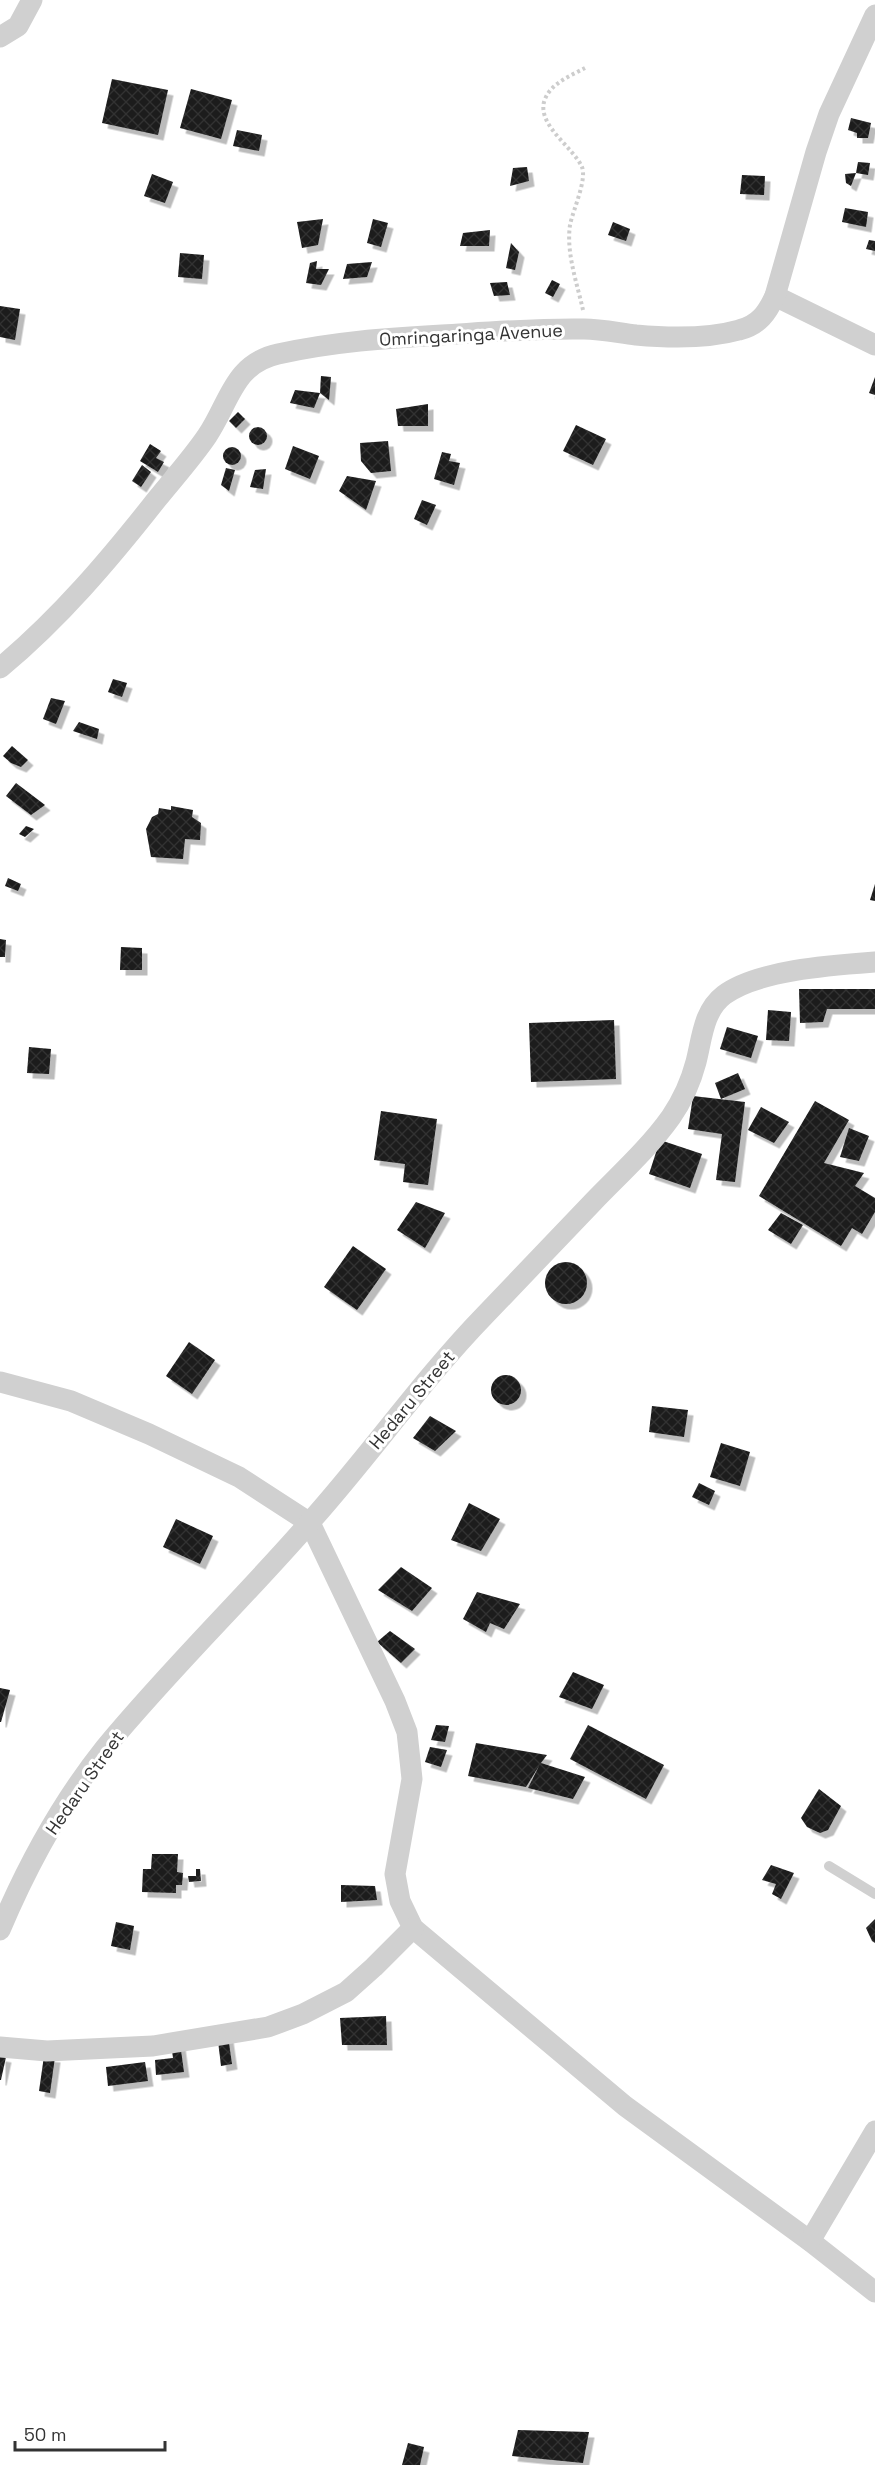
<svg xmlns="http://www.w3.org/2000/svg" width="875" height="2465" font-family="'Space Grotesk',sans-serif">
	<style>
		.building { fill: url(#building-cross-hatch); filter: url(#shadow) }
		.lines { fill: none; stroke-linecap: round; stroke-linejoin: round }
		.path { stroke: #cdcdcd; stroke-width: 4; stroke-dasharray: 3 3; stroke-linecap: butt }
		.lane { stroke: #d0d0d0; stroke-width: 10 }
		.street { stroke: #d0d0d0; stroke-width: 21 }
		.labels { text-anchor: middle; stroke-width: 6; stroke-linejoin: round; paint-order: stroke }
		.street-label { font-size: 18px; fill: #333; stroke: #fff }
	</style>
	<defs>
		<pattern id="building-cross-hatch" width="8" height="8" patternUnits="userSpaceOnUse" patternTransform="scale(1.5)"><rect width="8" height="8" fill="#1a1a1a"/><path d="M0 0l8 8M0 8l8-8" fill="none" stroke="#333"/></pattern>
		<filter id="shadow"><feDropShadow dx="5.5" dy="5.5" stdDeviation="0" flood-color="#0004"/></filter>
	</defs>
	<rect width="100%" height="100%" fill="#fff"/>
	<!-- building -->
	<g class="building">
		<polygon points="112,79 168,90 158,135 102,123"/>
		<polygon points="191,89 232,100 221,139 180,128"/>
		<polygon points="851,118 871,123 868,138 857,138 857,133 848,130"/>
		<polygon points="237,130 262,135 259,151 233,146"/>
		<polygon points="858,162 870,163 868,175 856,173 851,186 846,183 845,174 856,173"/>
		<polygon points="527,167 529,181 510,186 513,168"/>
		<polygon points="152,174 173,182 165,203 144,196"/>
		<polygon points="742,175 765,176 764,195 740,194"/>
		<polygon points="845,208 868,212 866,227 842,222"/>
		<polygon points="323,219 318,245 302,248 297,222"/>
		<polygon points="373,219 388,223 381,247 367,243"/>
		<polygon points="613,222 630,229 626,241 608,235"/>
		<polygon points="490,230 489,246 460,246 463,233"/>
		<polygon points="869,240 875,241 875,251 866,249"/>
		<polygon points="511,243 519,252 515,270 506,268"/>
		<polygon points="180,253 204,255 202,279 178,277"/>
		<polygon points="317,261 316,269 329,269 321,285 306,283 310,263"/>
		<polygon points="372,262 367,277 343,279 347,264"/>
		<polygon points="552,280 560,284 553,297 545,293"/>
		<polygon points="507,282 510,295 494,296 490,283"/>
		<polygon points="0,306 20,309 15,340 0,337"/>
		<polygon points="321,376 331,377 329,400 320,393"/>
		<polygon points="875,377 875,395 869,393"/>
		<polygon points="295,390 320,393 314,408 290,403"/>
		<polygon points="428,404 428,426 398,426 396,409"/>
		<polygon points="238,412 245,419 236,428 229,421"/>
		<polygon points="576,425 606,439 593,465 563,451"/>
		<circle cx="258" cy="436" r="9"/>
		<polygon points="388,441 391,471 371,473 361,461 360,443"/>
		<polygon points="150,444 161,451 156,458 164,462 158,472 140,461"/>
		<polygon points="293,446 319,456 310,479 285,469"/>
		<circle cx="232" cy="456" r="9"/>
		<polygon points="442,452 451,454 449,461 460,463 454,485 434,479"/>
		<polygon points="142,465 151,472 141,487 132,481"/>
		<polygon points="226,468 235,470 229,491 221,485"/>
		<polygon points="266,469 263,489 250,487 255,470"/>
		<polygon points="347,476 376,481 366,510 339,491"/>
		<polygon points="422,500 436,505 427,525 414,519"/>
		<polygon points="113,679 127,683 122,697 108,692"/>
		<polygon points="51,698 65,701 56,724 43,719"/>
		<polygon points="79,722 99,729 97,739 73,731"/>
		<polygon points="12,746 28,760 21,767 11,763 3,756"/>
		<polygon points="16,783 45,805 31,815 6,796"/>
		<polygon points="171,806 193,810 192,817 201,823 200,840 185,839 183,859 151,857 146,829 152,817 158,814 159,808 171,810"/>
		<polygon points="26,826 34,829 25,837 19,834"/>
		<polygon points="8,878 21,884 18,891 5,886"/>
		<polygon points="875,884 875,901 870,900"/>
		<polygon points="0,939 6,940 5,957 0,957"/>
		<polygon points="121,947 142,948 142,970 120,970"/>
		<polygon points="799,989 875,989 875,1009 827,1009 823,1022 800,1023"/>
		<polygon points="768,1010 791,1012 789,1041 766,1040"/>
		<polygon points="614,1020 616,1079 531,1082 529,1023"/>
		<polygon points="727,1027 758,1036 751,1058 720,1049"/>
		<polygon points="29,1047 51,1049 49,1074 27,1073"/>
		<polygon points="738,1073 745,1089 721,1099 715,1083"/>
		<polygon points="693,1096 745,1102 735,1182 716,1180 722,1134 688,1129"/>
		<polygon points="815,1101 849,1120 824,1163 864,1173 855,1186 875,1198 875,1212 862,1234 852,1228 841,1246 759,1196"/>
		<polygon points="761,1107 789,1122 774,1143 748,1130"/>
		<polygon points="381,1111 437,1119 428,1185 403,1182 405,1164 374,1160"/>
		<polygon points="849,1128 869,1136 859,1161 840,1157"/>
		<polygon points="660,1140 702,1154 690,1188 649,1174"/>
		<polygon points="416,1202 445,1213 425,1248 397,1230"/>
		<polygon points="781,1213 803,1225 791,1244 768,1230"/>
		<polygon points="353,1246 386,1269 357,1310 324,1287"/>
		<circle cx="566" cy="1283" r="21"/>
		<polygon points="189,1342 215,1360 192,1394 166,1376"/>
		<circle cx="506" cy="1390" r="15"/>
		<polygon points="652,1406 688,1410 684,1437 649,1432"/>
		<polygon points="430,1416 456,1431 435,1451 413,1438"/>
		<polygon points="721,1443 750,1452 740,1486 710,1477"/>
		<polygon points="699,1483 715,1491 709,1505 692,1497"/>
		<polygon points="469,1503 500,1519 481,1551 451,1540"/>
		<polygon points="176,1519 213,1536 200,1564 163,1547"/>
		<polygon points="401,1567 432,1588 412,1611 378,1590"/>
		<polygon points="477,1592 520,1604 504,1629 490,1623 486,1632 463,1619"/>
		<polygon points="390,1631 415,1649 401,1663 377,1642"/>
		<polygon points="573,1672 604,1685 592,1709 559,1697"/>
		<polygon points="0,1688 10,1690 1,1722 0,1722"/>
		<polygon points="436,1725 449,1726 445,1742 431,1740"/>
		<polygon points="588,1725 664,1765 646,1799 570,1759"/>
		<polygon points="476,1743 547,1755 541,1763 585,1777 573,1799 528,1788 539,1766 526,1787 468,1776"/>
		<polygon points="430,1747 447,1750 441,1767 425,1762"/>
		<polygon points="819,1789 841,1806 828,1830 820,1833 807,1827 801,1818"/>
		<polygon points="152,1854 178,1854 177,1872 183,1873 182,1885 176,1885 176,1893 142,1892 143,1869 151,1869"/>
		<polygon points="771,1865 794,1873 781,1899 772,1894 776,1884 762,1880"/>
		<polygon points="196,1869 200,1869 201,1881 189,1882 188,1876 196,1876"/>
		<polygon points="341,1885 375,1886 377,1900 341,1902"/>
		<polygon points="875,1919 875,1943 872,1941 866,1928"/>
		<polygon points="116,1922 134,1926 130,1950 111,1946"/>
		<polygon points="386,2016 387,2045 342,2045 340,2018"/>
		<polygon points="228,2036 232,2064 221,2066 218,2041"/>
		<polygon points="180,2043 184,2072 156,2075 155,2060 173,2058 171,2044"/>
		<polygon points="0,2056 6,2057 1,2080 0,2080"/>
		<polygon points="44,2056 55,2057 50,2093 39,2091"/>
		<polygon points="145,2062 148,2081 108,2086 106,2067"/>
		<polygon points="518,2430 589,2432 583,2463 512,2456"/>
		<polygon points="408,2443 424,2447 420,2465 402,2465"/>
	</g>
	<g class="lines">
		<!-- path -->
		<path class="path" d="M583 310C577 283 566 253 570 225 573 210 587 180 582 167 573 147 538 126 544 102 549 84 570 76 585 68"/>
		<!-- lane -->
		<polyline class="lane" points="829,1866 875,1894"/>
		<!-- street -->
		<g class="street">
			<polyline points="0,37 18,26 32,0"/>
			<polyline points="775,296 875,345"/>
			<path d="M0 668C60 618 109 560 157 499 174 478 192 458 207 436 230 402 233 364 278 354 332 342 387 338 442 335 490 332 537 328 584 329 601 329 619 333 636 335 669 338 707 339 739 330 759 325 767 313 775 296L816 152 829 114 875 15"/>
			<polyline points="0,1382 71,1401 149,1434 239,1477 310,1523 395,1701 407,1732 412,1779 395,1874 400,1901 413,1928 625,2106 810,2241 875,2292"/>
			<path d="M0 1930C27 1866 62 1802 105 1748 170 1669 243 1599 310 1522 370 1455 422 1380 485 1315 521 1277 557 1240 593 1202 619 1175 649 1148 671 1117 682 1101 691 1081 696 1062 702 1039 703 1011 724 995 757 970 834 965 875 962"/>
			<polyline points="0,2047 47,2051 153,2046 268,2027 303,2014 346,1992 374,1967 413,1928"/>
			<polyline points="810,2241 875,2131"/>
		</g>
	</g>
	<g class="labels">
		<!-- street labels -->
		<g class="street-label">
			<text transform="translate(471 335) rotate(-3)" y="6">Omringaringa Avenue</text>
			<text transform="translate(412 1400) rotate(-50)" y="6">Hedaru Street</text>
			<text transform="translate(85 1783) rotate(-55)" y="6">Hedaru Street</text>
		</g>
	</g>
	<!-- scale -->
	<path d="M15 2441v9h150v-9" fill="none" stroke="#333333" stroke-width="3"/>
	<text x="24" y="2441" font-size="18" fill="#333333" stroke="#ffffff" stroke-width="4.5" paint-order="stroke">50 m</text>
</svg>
